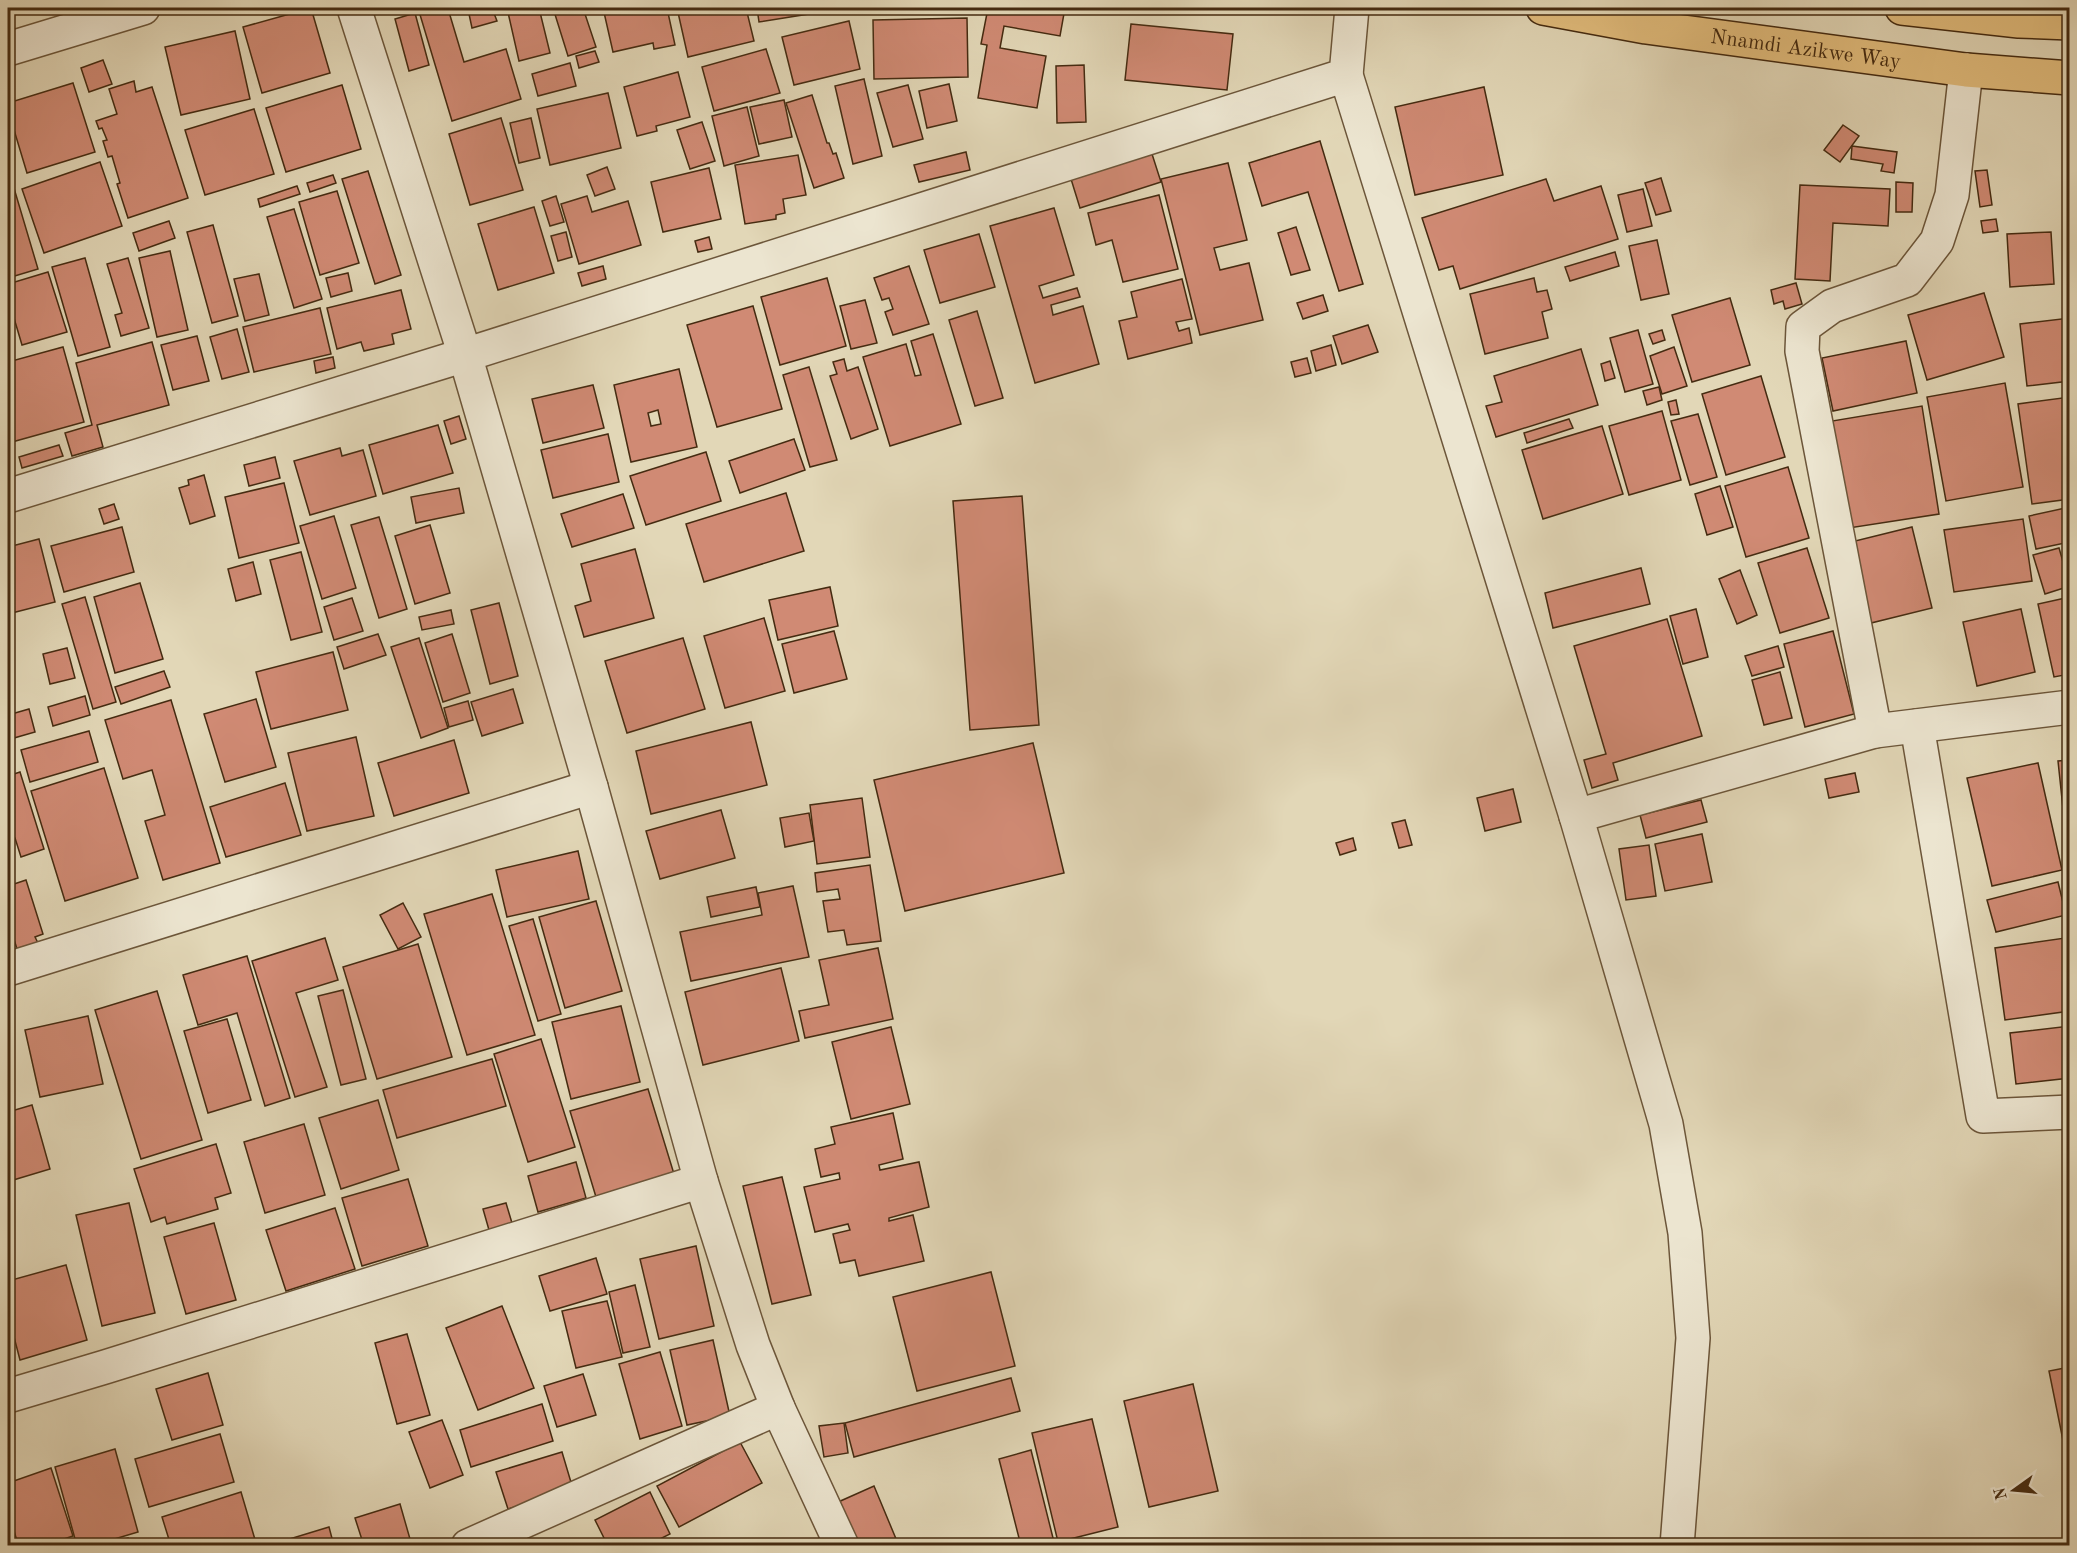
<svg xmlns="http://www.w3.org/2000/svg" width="2077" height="1553" font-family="'Old Standard TT',serif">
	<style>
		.building { fill: #d08a74; stroke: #452b11; stroke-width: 1.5; fill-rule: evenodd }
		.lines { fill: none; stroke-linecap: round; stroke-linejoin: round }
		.minor-casing { stroke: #6c563a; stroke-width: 36 }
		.trunk-casing { stroke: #452b11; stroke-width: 36 }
		.minor { stroke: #ece5d0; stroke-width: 33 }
		.trunk { stroke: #e1bc7c; stroke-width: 33 }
		.labels { text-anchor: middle; stroke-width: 4.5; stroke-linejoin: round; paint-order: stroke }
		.street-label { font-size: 21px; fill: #452b11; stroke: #ece5d0 }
	</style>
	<rect width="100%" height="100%" fill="#e2d7b7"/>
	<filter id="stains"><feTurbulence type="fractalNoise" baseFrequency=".00333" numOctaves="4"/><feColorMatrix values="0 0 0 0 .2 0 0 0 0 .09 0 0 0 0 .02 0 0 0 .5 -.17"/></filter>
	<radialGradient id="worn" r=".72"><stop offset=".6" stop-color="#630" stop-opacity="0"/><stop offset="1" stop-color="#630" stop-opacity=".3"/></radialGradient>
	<!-- building -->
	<g class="building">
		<polygon points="311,8 330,73 262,93 243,27"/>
		<polygon points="418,8 452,8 453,11 449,12 464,62 506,49 521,99 452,121"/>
		<polygon points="492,8 497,21 472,28 469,14"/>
		<polygon points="507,8 539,8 550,53 519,61"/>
		<polygon points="553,8 583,8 596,47 568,56"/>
		<polygon points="603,8 667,8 675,45 654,49 653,43 613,52"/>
		<polygon points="677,8 746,8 754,41 688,57"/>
		<polygon points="757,8 840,8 840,9 759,22"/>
		<polygon points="988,8 1065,8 1060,36 1004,26 1000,48 1046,56 1037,108 978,98 987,45 981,44"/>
		<polygon points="415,13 429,65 409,71 395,19"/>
		<polygon points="967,18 968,77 874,79 873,20"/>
		<polygon points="849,21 860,69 794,85 782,37"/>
		<polygon points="1131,24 1233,34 1227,90 1125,80"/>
		<polygon points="235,31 250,99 181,115 165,47"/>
		<polygon points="766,49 780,93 714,111 702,67"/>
		<polygon points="595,51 599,62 579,68 576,56"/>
		<polygon points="103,60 112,84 89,92 81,68"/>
		<polygon points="570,63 576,86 538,96 532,74"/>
		<polygon points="1084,65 1086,122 1057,123 1056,66"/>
		<polygon points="678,72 690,117 656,126 657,131 637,136 624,87"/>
		<polygon points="864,79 882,156 853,164 835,86"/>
		<polygon points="134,81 136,92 152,87 188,198 128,218 117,184 120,183 112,156 108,157 103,141 107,140 102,128 99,129 96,121 117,114 109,89"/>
		<polygon points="73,83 95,152 27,173 8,110 8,103"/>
		<polygon points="949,84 957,121 927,128 919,91"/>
		<polygon points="342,85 361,149 286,172 266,108"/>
		<polygon points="908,85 923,139 893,147 877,93"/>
		<polygon points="1484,87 1503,175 1415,195 1395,107"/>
		<polygon points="608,93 621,148 550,165 537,109"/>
		<polygon points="812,95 827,143 829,143 833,154 836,153 844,178 814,188 786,103"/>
		<polygon points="784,100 792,137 759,144 750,107"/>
		<polygon points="747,107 759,156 724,166 712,116"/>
		<polygon points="254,109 274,174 205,195 185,130"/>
		<polygon points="501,118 523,190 470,205 449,134"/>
		<polygon points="531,118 540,158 519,163 510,123"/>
		<polygon points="702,122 715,161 690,169 677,130"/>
		<polygon points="1843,125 1859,136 1840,162 1824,150"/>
		<polygon points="1320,141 1363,284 1339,291 1308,192 1262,206 1249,163"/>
		<polygon points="1852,146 1897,152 1894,173 1881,171 1883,164 1851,159"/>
		<polygon points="966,152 970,170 919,182 914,165"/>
		<polygon points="1152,154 1161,182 1080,208 1071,179"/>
		<polygon points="798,155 806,195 783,199 785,213 776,215 776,219 745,224 735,165"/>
		<polygon points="100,162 122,226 44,253 22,189"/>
		<polygon points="1228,163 1247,240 1214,248 1220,270 1249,263 1263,320 1200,335 1161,179"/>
		<polygon points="607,167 615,189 595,196 587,175"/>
		<polygon points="8,168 38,269 8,278"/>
		<polygon points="709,168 721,219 663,232 651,182"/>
		<polygon points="1987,170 1992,205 1980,207 1975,171"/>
		<polygon points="368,171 401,275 375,284 342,179"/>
		<polygon points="333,175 336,183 310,192 307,183"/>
		<polygon points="1661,178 1671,211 1656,215 1645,183"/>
		<polygon points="1546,179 1554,201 1601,186 1618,239 1460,289 1453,266 1439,270 1422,218"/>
		<polygon points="1896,182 1913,183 1912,212 1896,212"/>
		<polygon points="1800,185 1890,189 1888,226 1833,223 1830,281 1795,279"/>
		<polygon points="297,186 300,194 260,207 258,199"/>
		<polygon points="1643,189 1652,226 1627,232 1618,195"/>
		<polygon points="337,191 359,263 320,275 299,202"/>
		<polygon points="1159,195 1178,269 1123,282 1112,240 1096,245 1088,213"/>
		<polygon points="556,196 564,222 550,226 542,201"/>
		<polygon points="587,196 592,212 628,201 641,245 579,264 561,204"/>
		<polygon points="534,207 554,273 498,290 478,224"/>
		<polygon points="1054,208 1074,275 1039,286 1043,298 1077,288 1080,297 1051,305 1053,315 1083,306 1099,364 1035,383 990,226"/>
		<polygon points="294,209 322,299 294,308 267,217"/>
		<polygon points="1996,219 1998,231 1983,233 1981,221"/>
		<polygon points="169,221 175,238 139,251 133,233"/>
		<polygon points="213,225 238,316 212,323 187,232"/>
		<polygon points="1296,227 1310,270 1291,275 1278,233"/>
		<polygon points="566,232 572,257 558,261 551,236"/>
		<polygon points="2051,232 2054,284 2010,287 2007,234"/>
		<polygon points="979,234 995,287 940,303 924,250"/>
		<polygon points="709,237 712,249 698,252 695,241"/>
		<polygon points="1657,240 1669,294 1641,300 1629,246"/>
		<polygon points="170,251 188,330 157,337 139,258"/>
		<polygon points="1615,252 1619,266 1570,281 1565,267"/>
		<polygon points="85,258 110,347 78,356 52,267"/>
		<polygon points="128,258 149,328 121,336 115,315 122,313 107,264"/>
		<polygon points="603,266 606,279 582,286 578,273"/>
		<polygon points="909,266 929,324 893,335 885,312 893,309 889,298 882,300 874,278"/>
		<polygon points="48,272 67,332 22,345 8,298 8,284"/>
		<polygon points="348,273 352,291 331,297 326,278"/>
		<polygon points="259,274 269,315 245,321 234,279"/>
		<polygon points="827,278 846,346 780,365 761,297"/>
		<polygon points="1534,278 1537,292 1547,290 1552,309 1542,312 1548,338 1485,354 1470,294"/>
		<polygon points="1182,279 1192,319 1176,322 1179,331 1189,328 1192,343 1128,359 1119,321 1137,317 1131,292"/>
		<polygon points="1796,283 1802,304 1785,309 1783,301 1774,304 1771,290"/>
		<polygon points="401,290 411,329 392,334 394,344 364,351 361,342 337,349 327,308"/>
		<polygon points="1984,293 2004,357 1927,380 1908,315"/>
		<polygon points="1323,295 1328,311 1303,319 1297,303"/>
		<polygon points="1730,298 1750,365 1692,382 1672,315"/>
		<polygon points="865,300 877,343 851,349 840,306"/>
		<polygon points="753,306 782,409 717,427 687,325"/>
		<polygon points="320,308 331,354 254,372 243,327"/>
		<polygon points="977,311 1003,398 975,406 949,320"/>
		<polygon points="2070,318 2070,381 2027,386 2020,324"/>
		<polygon points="1368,325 1378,352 1342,364 1333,336"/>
		<polygon points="237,329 249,372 222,379 210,337"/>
		<polygon points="1638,330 1653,384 1625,392 1610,338"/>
		<polygon points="1662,330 1665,340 1653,344 1649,334"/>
		<polygon points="933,334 961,424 890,446 863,357 906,344 915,376 921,375 911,341"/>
		<polygon points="197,336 209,381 173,390 161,345"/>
		<polygon points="1906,341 1917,393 1833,411 1822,358"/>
		<polygon points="152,342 169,405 97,425 103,447 72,456 65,433 92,425 76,363"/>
		<polygon points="1331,345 1336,365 1316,371 1311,351"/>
		<polygon points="63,347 84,422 12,442 8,425 8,362"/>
		<polygon points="1674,347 1687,386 1662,394 1650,356"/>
		<polygon points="1581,349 1598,405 1496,437 1486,406 1502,402 1494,376"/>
		<polygon points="333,357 335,368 316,373 314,361"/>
		<polygon points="1307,358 1311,373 1295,377 1291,362"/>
		<polygon points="844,359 847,371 858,367 878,429 851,439 830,376 837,374 833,362"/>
		<polygon points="1610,361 1615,378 1605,381 1601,364"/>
		<polygon points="809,367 837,460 810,467 783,375"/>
		<path d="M679 369 697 447 631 462 614 385ZM658 410 661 424 651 426 648 413Z"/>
		<polygon points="1761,376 1785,457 1726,475 1702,394"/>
		<polygon points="2005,383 2023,487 1946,501 1927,397"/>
		<polygon points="593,385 604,428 543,443 532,399"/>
		<polygon points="1659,387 1662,400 1647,405 1643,391"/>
		<polygon points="2070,397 2070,499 2032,504 2018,404"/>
		<polygon points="1676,400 1679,414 1671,415 1668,402"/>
		<polygon points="1922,406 1939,514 1849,528 1832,421"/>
		<polygon points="1662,411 1681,480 1629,495 1609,426"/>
		<polygon points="1698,414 1717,477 1690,485 1671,421"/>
		<polygon points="459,416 466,439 451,444 444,421"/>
		<polygon points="1569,419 1573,428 1527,443 1524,433"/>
		<polygon points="438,425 453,473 383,494 369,445"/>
		<polygon points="1602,426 1623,494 1543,519 1522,450"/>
		<polygon points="608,434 619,482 553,498 541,450"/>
		<polygon points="794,439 805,470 740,493 729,461"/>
		<polygon points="59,445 63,456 22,468 19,457"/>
		<polygon points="340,448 342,456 363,450 376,496 310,515 294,461"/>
		<polygon points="706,452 721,501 646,525 630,476"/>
		<polygon points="275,457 280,478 249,486 244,465"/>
		<polygon points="1788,467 1809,538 1746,557 1725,486"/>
		<polygon points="204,475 215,516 190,524 179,488 189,485 188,480"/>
		<polygon points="284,483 299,543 239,558 225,497"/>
		<polygon points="1720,486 1733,527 1707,535 1695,494"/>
		<polygon points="459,488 464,513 416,523 411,497"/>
		<polygon points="786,493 804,551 704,582 686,524"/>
		<polygon points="623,494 634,528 572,547 561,514"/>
		<polygon points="1022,496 1039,725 970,730 953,501"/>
		<polygon points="114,504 119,519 104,524 99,509"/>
		<polygon points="2070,507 2070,542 2036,549 2029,516"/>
		<polygon points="334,516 356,588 322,599 300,526"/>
		<polygon points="379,517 407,609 379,618 351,525"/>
		<polygon points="2023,519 2032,581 1954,592 1944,530"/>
		<polygon points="430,525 450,593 415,604 395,536"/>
		<polygon points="122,527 134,572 64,592 51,546"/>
		<polygon points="1912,527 1932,608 1871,623 1851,542"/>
		<polygon points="39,539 55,602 8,614 8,547"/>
		<polygon points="1807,548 1829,618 1780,633 1758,563"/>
		<polygon points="2059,548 2070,586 2045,594 2033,555"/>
		<polygon points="635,549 654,618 584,637 575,606 591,601 581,564"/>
		<polygon points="301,552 322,632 291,640 270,560"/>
		<polygon points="253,562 261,594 236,601 228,569"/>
		<polygon points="1641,568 1650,604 1553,628 1545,593"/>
		<polygon points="1740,570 1757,615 1737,624 1719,579"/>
		<polygon points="140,583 163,659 115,673 94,597"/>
		<polygon points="830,587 838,626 778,640 769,600"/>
		<polygon points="85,597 116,702 93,709 62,604"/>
		<polygon points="2070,597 2070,674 2054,677 2038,604"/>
		<polygon points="352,598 363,631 334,640 324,607"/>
		<polygon points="499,603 518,676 490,684 471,610"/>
		<polygon points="1696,609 1708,657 1683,664 1670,616"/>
		<polygon points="2021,609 2035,672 1977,686 1963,622"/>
		<polygon points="451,610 454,624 422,630 419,617"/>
		<polygon points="764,618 785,691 725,708 704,636"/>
		<polygon points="1667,619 1702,736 1613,763 1618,780 1592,788 1584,760 1606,754 1574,646"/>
		<polygon points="834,631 847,679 794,693 782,644"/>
		<polygon points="1833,631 1854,714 1805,727 1784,644"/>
		<polygon points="378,634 386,655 344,669 337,647"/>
		<polygon points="452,634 470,693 443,702 425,643"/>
		<polygon points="419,638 448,728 421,738 391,647"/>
		<polygon points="683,638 705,709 627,733 605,661"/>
		<polygon points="1778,646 1784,667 1752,676 1745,656"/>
		<polygon points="67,648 75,678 50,684 43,654"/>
		<polygon points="333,652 348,710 271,729 256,672"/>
		<polygon points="164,671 170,687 121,704 115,687"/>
		<polygon points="1780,672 1792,718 1764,725 1752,680"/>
		<polygon points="513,689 523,723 482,736 471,702"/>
		<polygon points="85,696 90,715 53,726 48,707"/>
		<polygon points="256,699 276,767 225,782 204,714"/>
		<polygon points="171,700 220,863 163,880 145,821 165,815 152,770 123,779 105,720"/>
		<polygon points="468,701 473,720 449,727 444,708"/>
		<polygon points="29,709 35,732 14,738 8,715"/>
		<polygon points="751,722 767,785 651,814 636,751"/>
		<polygon points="89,731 98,762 30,782 21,750"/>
		<polygon points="356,737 374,816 307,831 288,753"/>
		<polygon points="454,740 469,793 394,816 378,763"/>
		<polygon points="1033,743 1064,873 905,911 874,780"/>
		<polygon points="2070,760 2070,875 2058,761"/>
		<polygon points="2038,763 2062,870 1992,886 1967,778"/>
		<polygon points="104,768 138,878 65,901 31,791"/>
		<polygon points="20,772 44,849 21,857 15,838 9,839 8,836 8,776"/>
		<polygon points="1855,773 1859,792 1829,798 1825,779"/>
		<polygon points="285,783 301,835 226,857 210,807"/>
		<polygon points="1513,789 1521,822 1485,831 1477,798"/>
		<polygon points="862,798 870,857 817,864 810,805"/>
		<polygon points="1701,800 1707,822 1646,838 1640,815"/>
		<polygon points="721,810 735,858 660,879 646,831"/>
		<polygon points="809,813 814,841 785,847 780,818"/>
		<polygon points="1405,820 1412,845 1399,848 1392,823"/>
		<polygon points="1702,834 1712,882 1665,891 1655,844"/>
		<polygon points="1353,838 1356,850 1340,855 1336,843"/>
		<polygon points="1649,845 1656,896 1626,900 1619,849"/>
		<polygon points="578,851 589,899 507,917 496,870"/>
		<polygon points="870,865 881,941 847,945 844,930 828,932 823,901 840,899 838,889 817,892 815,873"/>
		<polygon points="26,880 43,934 35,937 38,943 17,949 8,920 8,886"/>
		<polygon points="2058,882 2066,915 1996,932 1987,900"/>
		<polygon points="793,886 809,957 691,981 680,932 762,915 758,893"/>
		<polygon points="756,887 760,907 711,917 707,897"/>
		<polygon points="492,894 535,1035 467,1055 424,914"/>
		<polygon points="596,901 622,991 565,1008 539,917"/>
		<polygon points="403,903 421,937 398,949 380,915"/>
		<polygon points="533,919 561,1014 538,1021 509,926"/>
		<polygon points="325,938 338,980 296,993 327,1087 295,1097 252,961"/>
		<polygon points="2065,938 2070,974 2070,1011 2005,1020 1995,948"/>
		<polygon points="418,944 452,1057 377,1079 343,967"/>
		<polygon points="878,948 893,1019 805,1038 799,1011 829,1005 819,960"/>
		<polygon points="247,956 290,1098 265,1106 237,1013 198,1025 183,975"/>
		<polygon points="781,968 799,1041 703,1065 685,992"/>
		<polygon points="343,990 366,1079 341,1085 318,996"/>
		<polygon points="157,991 202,1140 141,1159 95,1010"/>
		<polygon points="621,1006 640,1082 571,1099 552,1022"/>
		<polygon points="88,1016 103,1084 40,1097 25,1030"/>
		<polygon points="227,1019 251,1100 208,1113 184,1031"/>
		<polygon points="2070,1026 2070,1078 2016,1084 2010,1033"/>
		<polygon points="891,1027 910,1104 851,1119 832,1042"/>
		<polygon points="541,1039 575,1147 528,1162 494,1054"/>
		<polygon points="492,1059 506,1106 397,1138 383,1090"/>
		<polygon points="648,1089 674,1174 596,1197 570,1111"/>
		<polygon points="378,1100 399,1170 341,1189 319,1118"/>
		<polygon points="32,1105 50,1169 10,1181 8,1171 8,1112"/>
		<polygon points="893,1113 903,1159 879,1165 880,1170 919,1162 929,1207 889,1218 889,1221 913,1215 924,1261 859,1276 855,1260 840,1263 833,1234 850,1230 848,1224 815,1232 804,1187 840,1179 839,1173 821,1177 815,1149 835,1144 831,1127"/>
		<polygon points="304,1124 325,1195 265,1213 244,1142"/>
		<polygon points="216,1144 231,1193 215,1198 218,1209 167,1224 165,1217 151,1222 134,1169"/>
		<polygon points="576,1162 586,1198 538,1212 528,1176"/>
		<polygon points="782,1177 811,1295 772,1304 743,1186"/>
		<polygon points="408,1179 428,1246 362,1266 342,1198"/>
		<polygon points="129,1203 155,1313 102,1326 76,1215"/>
		<polygon points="506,1203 512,1223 489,1230 483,1209"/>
		<polygon points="335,1208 355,1269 286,1291 266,1230"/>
		<polygon points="214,1223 236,1300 186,1314 164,1237"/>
		<polygon points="696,1246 714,1326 659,1339 640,1259"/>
		<polygon points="596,1258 607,1294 550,1311 539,1276"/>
		<polygon points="66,1265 87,1340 20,1360 8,1314 8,1281"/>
		<polygon points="991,1272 1015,1366 917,1391 893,1297"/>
		<polygon points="635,1285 650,1347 623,1353 609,1292"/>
		<polygon points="607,1301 622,1357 576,1368 562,1311"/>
		<polygon points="502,1306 534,1388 478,1410 446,1328"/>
		<polygon points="407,1334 430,1415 397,1424 375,1343"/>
		<polygon points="713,1340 730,1416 687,1425 670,1350"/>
		<polygon points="660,1352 682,1426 640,1439 619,1364"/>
		<polygon points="2070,1367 2070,1475 2049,1371"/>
		<polygon points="208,1373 223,1425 172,1440 156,1389"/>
		<polygon points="583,1374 596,1415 557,1427 544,1386"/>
		<polygon points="1011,1378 1020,1411 854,1457 845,1423"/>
		<polygon points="1193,1384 1218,1491 1149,1507 1124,1401"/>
		<polygon points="542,1404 553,1441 471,1467 460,1430"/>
		<polygon points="1092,1419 1118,1527 1058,1542 1032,1433"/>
		<polygon points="442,1420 463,1475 430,1488 409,1432"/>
		<polygon points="844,1423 848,1453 824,1457 819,1426"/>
		<polygon points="220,1434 234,1482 149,1507 135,1459"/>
		<polygon points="740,1442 762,1483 679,1527 657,1486"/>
		<polygon points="115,1449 138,1532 91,1546 77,1546 55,1467"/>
		<polygon points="1031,1450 1055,1546 1021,1546 999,1459"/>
		<polygon points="562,1452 573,1489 508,1509 496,1472"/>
		<polygon points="51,1468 73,1536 49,1544 50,1546 14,1546 18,1544 8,1511 8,1483"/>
		<polygon points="874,1486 899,1546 854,1546 836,1503"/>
		<polygon points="241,1492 256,1543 248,1546 171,1546 162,1517"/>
		<polygon points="650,1492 670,1534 646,1546 608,1546 595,1520"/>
		<polygon points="400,1504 412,1546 364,1546 355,1518"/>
		<polygon points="329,1527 334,1546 273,1546 273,1544"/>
		<polygon points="128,1538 130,1546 105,1546"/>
	</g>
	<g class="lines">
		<!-- minor casing -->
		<g class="minor-casing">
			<g id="minor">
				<polyline points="354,8 465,355 591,787 701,1181 753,1345 778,1408 842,1546"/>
				<polyline points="8,49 143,8"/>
				<polyline points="1346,75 1576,816 1666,1124 1685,1233 1693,1338 1677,1546"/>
				<polyline points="8,496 465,355 1346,75 1352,8"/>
				<polyline points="1917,726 1983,1116 2070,1112"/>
				<polyline points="1875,731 1802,351 1803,327 1832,306 1907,280 1937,241 1952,195 1966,70"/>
				<polyline points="1576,816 1875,731 2070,707"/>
				<polyline points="8,969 591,787"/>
				<polyline points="8,1396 105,1367 701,1181"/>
				<polyline points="468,1546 778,1408"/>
			</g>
		</g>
		<!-- trunk casing -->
		<g class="trunk-casing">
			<g id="trunk">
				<path id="s1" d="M1543 8 1646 27 1966 70 2070 78"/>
				<polyline points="1902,8 2019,21 2070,23"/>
			</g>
		</g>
		<!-- minor -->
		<use href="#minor" class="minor"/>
		<!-- trunk -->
		<use href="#trunk" class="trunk"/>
	</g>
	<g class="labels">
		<!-- street labels -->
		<g class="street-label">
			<text dy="7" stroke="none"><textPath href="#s1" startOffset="266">Nnamdi Azikwe Way</textPath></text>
		</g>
	</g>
	<!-- margin -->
	<rect width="2077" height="1553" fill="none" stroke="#e2d7b7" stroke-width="30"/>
	<rect x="9" y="9" width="2059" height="1535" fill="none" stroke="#452b11" stroke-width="3"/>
	<rect x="15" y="15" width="2047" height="1523" fill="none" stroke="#452b11" stroke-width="1.5"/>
	<!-- north arrow -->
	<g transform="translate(2014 1490) rotate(255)" stroke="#ece5d0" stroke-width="4.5" paint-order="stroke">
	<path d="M0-4.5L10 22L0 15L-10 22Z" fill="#452b11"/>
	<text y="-9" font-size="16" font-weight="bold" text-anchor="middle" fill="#452b11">N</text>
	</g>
	<rect width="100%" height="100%" filter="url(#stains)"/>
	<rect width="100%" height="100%" fill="url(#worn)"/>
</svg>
